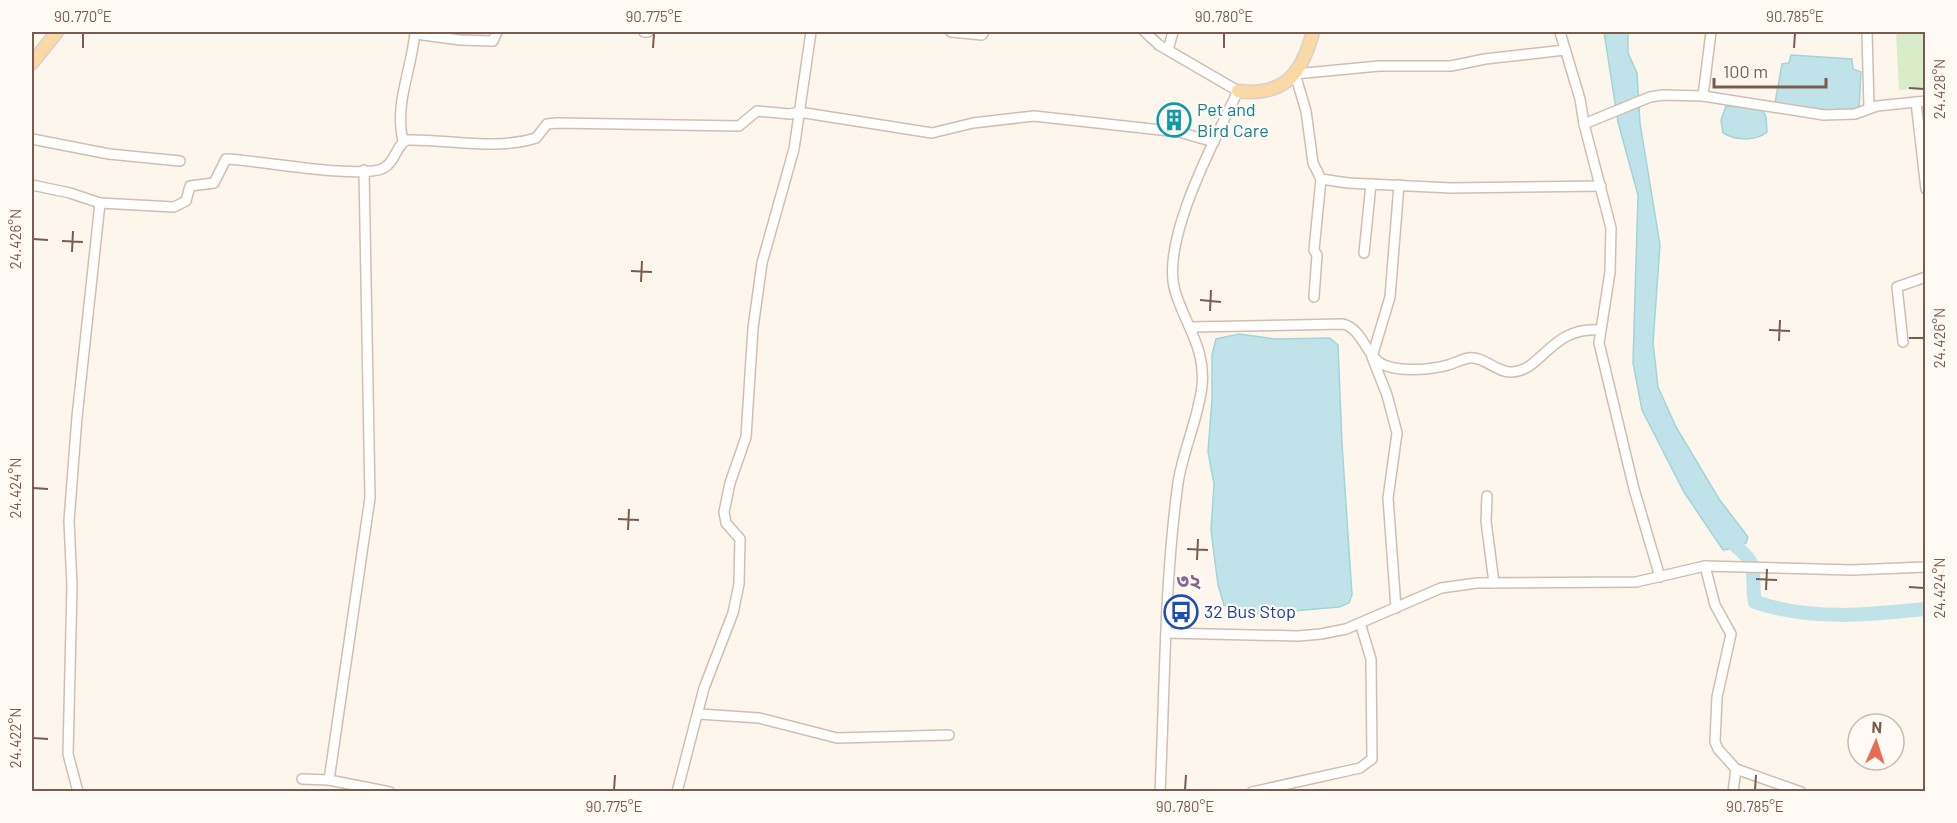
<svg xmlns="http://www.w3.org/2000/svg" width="1957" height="823" font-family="Barlow,'Noto Sans Bengali',sans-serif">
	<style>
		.green { fill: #d8ecc9 }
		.water { fill: #bfe3e8; stroke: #a5d3da; stroke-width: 1.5 }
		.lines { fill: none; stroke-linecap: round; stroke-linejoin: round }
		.river { stroke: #bfe3e8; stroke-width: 14 }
		.minor-casing { stroke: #d1beb0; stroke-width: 12 }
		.major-casing { stroke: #dad1cd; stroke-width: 15 }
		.minor { stroke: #fff; stroke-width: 9 }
		.major { stroke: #fbd9a5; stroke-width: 12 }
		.ticks { fill: none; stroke: #7a5c4d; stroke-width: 2 }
		.labels { text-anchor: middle; stroke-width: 4.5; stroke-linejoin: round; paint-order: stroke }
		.culture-label { font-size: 18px; fill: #0d838f; stroke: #fffaf3; text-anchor: start }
		.transit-label { font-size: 18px; fill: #164399; stroke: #fffaf3; text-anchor: start }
		.neighbourhood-label { font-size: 20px; font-weight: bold; fill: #846695; stroke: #fffaf3 }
		.neatline { fill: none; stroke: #7a5c4d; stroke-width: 2 }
		.ticks-label { font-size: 15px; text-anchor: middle; fill: #7a5c4d }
	</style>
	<rect width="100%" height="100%" fill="#fdf6ec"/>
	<!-- green -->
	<polygon class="green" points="1896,32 1925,32 1925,88 1899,90"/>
	<!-- water -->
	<g class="water">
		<polygon points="1604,32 1628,32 1628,53 1637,73 1640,123 1660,245 1653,343 1658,387 1676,427 1719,499 1748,537 1746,543 1736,548 1723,550 1684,492 1642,410 1633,363 1638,195 1618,122"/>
		<polygon points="1791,55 1852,59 1853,69 1861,72 1859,109 1822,111 1775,103 1782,64 1789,63"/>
		<path d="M1726 106 1762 109 1766 117 1767 132C1755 142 1735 140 1723 133L1721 120Z"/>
		<polygon points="1239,334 1275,339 1330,338 1338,345 1342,444 1352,595 1349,603 1339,607 1258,614 1231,609 1224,605 1218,585 1211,530 1214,484 1208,452 1212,399 1212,355 1216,339"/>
	</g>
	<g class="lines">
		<!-- river -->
		<path class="river" d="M1726 535C1733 546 1747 553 1751 563 1755 574 1752 590 1755 602 1811 621 1868 615 1926 609"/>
		<!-- minor casing -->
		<g class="minor-casing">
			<g id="minor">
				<polyline points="644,32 648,32"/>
				<polyline points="951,32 982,35 984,32"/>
				<path d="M1145 32 1159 45 1238 91C1216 138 1160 240 1175 291 1185 325 1206 348 1202 386 1198 420 1183 450 1178 483 1164 585 1165 689 1160 792"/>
				<polyline points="1560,32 1580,99 1584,124 1611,228 1610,272 1599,343 1634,489 1660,577"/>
				<polyline points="1867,32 1869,108"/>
				<polyline points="416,34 460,40 493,41 497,32"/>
				<polyline points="1168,50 1173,32"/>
				<polyline points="1565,50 1485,59 1451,66 1379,66 1295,74 1306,111 1313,163 1321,179 1348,183 1451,188 1601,186"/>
				<polyline points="1703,96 1711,32"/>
				<polyline points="1916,102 1926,189"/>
				<polyline points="1584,124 1650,97 1663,95 1703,96 1824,115 1855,114 1877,106 1926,101"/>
				<polyline points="32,139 109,154 180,161"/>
				<path d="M403 141C394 103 412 69 415 32"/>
				<polyline points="364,170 370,498 329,780 390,792"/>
				<path d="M32 185 70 193 100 203 174 207 186 201 190 186 214 183 226 159C258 160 361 180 384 168 396 161 396 145 407 140 450 139 494 151 536 138L547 124 557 123 739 126 757 111 790 114 799 112 932 133 973 123 1034 116 1179 132 1214 142"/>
				<polyline points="1364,253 1371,184"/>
				<polyline points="1314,297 1317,255 1314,250 1321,179"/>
				<path d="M1192 327 1343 324C1363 329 1366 357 1384 365 1401 372 1430 370 1448 365 1455 363 1462 359 1469 358 1484 356 1497 373 1512 372 1542 371 1551 326 1600 330"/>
				<polyline points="1903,342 1897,287 1926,277"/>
				<polyline points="1487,496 1486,521 1494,583"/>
				<polyline points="1705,566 1715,605 1731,634 1717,697 1715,742 1718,749 1736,769 1733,792"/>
				<polyline points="1396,608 1388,498 1397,433 1387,395 1372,357 1390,297 1399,185"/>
				<polyline points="1167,633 1298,636 1321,634 1346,629 1441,588 1477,583 1636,582 1705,566 1852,570 1926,567"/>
				<polyline points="699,714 759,718 837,738 949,735"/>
				<polyline points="1736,769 1801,792"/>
				<polyline points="302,779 329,780"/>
				<polyline points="78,792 68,754 72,586 69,521 77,417 100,203"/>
				<polyline points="677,792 704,688 733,613 739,584 740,539 726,523 724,512 730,483 746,437 753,328 762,263 794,149 811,32"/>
				<polyline points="1252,792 1360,768 1372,759 1371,659 1360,623"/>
			</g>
		</g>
		<!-- major casing -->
		<g class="major-casing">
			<g id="major">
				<polyline points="32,63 57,32"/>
				<path d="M1238 91C1285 97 1302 73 1313 32"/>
			</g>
		</g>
		<!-- minor -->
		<use href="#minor" class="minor"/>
		<!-- major -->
		<use href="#major" class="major"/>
	</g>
	<!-- ticks -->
	<path class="ticks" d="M83 48V33M653 48 654 33M1224 48V33M1794 48 1795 33M1909 88 1924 89M33 239 48 240M62 241 83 242M72 252 73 231M631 271 652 272M641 282 642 261M1200 300 1221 302M1210 311 1211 290M1769 330 1790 331M1909 338H1924M1779 341 1780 320M33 488 48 489M618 519 639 520M628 530 629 509M1187 549 1208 550M1197 560 1198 539M1756 579 1777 580M1909 587 1924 588M1766 590 1767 569M33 738 48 739M614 790 615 775M1185 790 1186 775M1755 790 1756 775"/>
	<!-- icons -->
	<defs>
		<g id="building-ring" transform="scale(1.725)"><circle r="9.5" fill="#fffaf3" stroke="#0f9aa8" stroke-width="1.5"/><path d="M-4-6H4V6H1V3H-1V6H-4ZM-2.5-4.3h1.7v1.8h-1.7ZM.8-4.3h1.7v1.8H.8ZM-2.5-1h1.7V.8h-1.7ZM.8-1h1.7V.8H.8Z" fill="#0f9aa8"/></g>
		<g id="bus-ring" transform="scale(1.725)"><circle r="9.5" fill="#fffaf3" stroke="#1a4fb4" stroke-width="1.5"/><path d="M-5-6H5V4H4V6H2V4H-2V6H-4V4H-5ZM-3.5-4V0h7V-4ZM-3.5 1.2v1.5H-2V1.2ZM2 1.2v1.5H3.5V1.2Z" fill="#1a4fb4"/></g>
	</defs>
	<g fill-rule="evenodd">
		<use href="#building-ring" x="1174" y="120"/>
		<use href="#bus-ring" x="1181" y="612"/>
	</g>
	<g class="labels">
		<!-- culture labels -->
		<g class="culture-label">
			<text x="1197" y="116">Pet and<tspan x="1197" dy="21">Bird Care</tspan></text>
		</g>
		<!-- transit labels -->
		<g class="transit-label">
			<text x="1204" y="618">32 Bus Stop</text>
		</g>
		<!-- neighbourhood labels -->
		<g class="neighbourhood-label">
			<text x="1189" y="588">৩২</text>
		</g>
	</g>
	<!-- border -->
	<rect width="1957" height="823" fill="none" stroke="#fffaf3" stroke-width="66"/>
	<!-- north arrow -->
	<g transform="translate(1876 742) rotate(3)"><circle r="28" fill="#fffaf3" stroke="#cabbb1" stroke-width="1.5"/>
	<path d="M0-4.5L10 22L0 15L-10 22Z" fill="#e76f51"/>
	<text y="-9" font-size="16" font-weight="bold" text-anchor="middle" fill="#7a5c4d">N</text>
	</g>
	<!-- scale -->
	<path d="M1714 78v9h112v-9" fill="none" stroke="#7a5c4d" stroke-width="3"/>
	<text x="1723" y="78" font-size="18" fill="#7a5c4d" stroke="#fffaf3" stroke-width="4.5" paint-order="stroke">100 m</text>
	<rect x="33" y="33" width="1891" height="757" class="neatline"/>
	<g class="ticks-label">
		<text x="83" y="22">90.770°E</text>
		<text x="654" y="22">90.775°E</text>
		<text x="1224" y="22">90.780°E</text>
		<text x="1795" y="22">90.785°E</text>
		<text transform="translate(1940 89) rotate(-90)" y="5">24.428°N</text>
		<text transform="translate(16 239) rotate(-90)" y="5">24.426°N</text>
		<text transform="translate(1940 338) rotate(-90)" y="5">24.426°N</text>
		<text transform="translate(16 488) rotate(-90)" y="5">24.424°N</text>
		<text transform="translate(1940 588) rotate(-90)" y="5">24.424°N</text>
		<text transform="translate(16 738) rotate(-90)" y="5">24.422°N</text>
		<text x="614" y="812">90.775°E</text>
		<text x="1185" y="812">90.780°E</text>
		<text x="1755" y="812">90.785°E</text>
	</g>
</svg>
